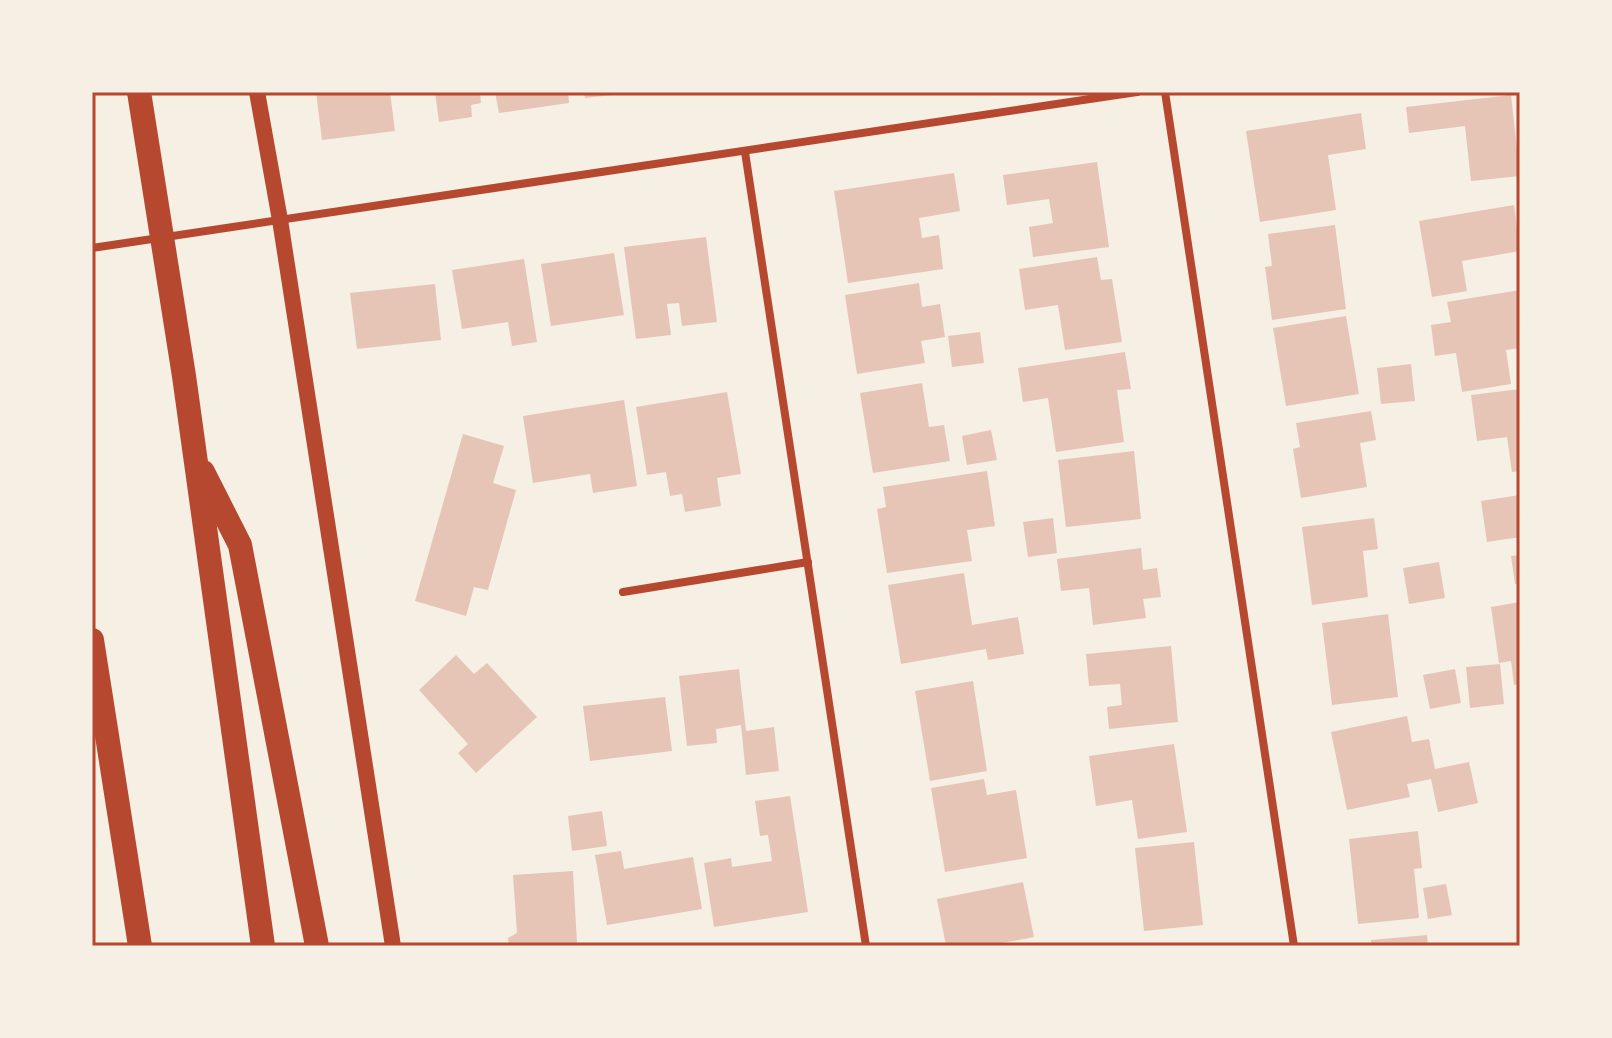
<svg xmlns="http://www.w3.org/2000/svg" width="1612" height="1038" font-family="Inter,sans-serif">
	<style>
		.building { fill: #e6c5b7 }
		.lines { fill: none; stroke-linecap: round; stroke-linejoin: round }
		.minor { stroke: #b5482f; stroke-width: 8 }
		.secondary { stroke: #b5482f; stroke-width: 16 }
		.motorway { stroke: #b5482f; stroke-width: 24 }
		.neatline { fill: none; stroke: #b5482f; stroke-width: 3 }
	</style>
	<rect width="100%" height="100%" fill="#f6efe4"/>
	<!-- building -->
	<g class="building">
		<polygon points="316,92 390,92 395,131 322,140"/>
		<polygon points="435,92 480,92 481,103 471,105 472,117 439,122"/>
		<polygon points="495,92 568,92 569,103 499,113"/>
		<polygon points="584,92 621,92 621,94 585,98"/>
		<polygon points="1511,95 1520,176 1471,181 1465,126 1409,133 1406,107"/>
		<polygon points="1361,113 1366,149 1328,155 1336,210 1260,222 1246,131"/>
		<polygon points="1097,162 1109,247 1033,257 1029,227 1053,223 1049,199 1007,205 1003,175"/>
		<polygon points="954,173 960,211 919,218 922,238 939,235 943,269 848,283 834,191"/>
		<polygon points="1514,205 1520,251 1462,261 1467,291 1432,297 1419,221"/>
		<polygon points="1335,225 1346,309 1272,320 1265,267 1272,266 1268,234"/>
		<polygon points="706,237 717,322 682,326 679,303 667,304 671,335 636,339 624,247"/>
		<polygon points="614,253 624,315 551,326 541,264"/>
		<polygon points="1097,257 1101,280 1112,279 1122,342 1065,350 1058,305 1025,310 1019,269"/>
		<polygon points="524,259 537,342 512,346 508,322 462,329 452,270"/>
		<polygon points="919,283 922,307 940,304 945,337 921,341 925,363 857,374 845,295"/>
		<polygon points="435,284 441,340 357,349 350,293"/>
		<polygon points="1520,290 1520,348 1506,350 1511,384 1462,392 1456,353 1435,356 1431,325 1451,322 1447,302"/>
		<polygon points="1346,316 1359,394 1286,406 1273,328"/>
		<polygon points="980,332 984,363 952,367 948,336"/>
		<polygon points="1125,352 1131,389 1117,390 1124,442 1056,452 1048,398 1023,402 1018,368"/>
		<polygon points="1411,364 1415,401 1381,404 1377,368"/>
		<polygon points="922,383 929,427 944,425 950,461 873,473 860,393"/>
		<polygon points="1520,389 1520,471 1512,472 1507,437 1477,441 1471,395"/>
		<polygon points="727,392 741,474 717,478 721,506 685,512 682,494 670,496 666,472 647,475 636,407"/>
		<polygon points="624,400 637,486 593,493 590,474 533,483 523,416"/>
		<polygon points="1371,411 1376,440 1360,443 1367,487 1301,498 1293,449 1300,447 1296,423"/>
		<polygon points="991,430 997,460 967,465 962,436"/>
		<polygon points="463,434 504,446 493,483 516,490 488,590 474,587 466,616 415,601"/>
		<polygon points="1134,451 1141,519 1066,527 1058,460"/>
		<polygon points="987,471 995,526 967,530 972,561 887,573 877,509 886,507 883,487"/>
		<polygon points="1520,495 1520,537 1487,542 1481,501"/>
		<polygon points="1053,518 1057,553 1028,557 1023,522"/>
		<polygon points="1374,518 1378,549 1363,551 1368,597 1312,605 1302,527"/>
		<polygon points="1141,548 1143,570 1157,568 1161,597 1143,599 1146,618 1093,625 1089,588 1061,591 1057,559"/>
		<polygon points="1520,555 1520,583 1515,584 1511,556"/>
		<polygon points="1439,562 1445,598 1409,604 1403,568"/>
		<polygon points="964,573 972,625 1018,617 1024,654 988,660 986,649 901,664 888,585"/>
		<polygon points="1520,602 1520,684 1514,685 1511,661 1499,663 1491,607"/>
		<polygon points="1388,614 1398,697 1332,705 1322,623"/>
		<polygon points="1171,646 1178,722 1109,729 1107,707 1122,705 1120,684 1089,686 1086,654"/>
		<polygon points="456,655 474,674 487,663 537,717 476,773 458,753 468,744 419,690"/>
		<polygon points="1500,664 1504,704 1470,708 1466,667"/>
		<polygon points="739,669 746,731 774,727 779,771 746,775 741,725 716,729 717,743 687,746 679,676"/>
		<polygon points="1455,669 1461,703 1430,709 1423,675"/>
		<polygon points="973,681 987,771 930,781 915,691"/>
		<polygon points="665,697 672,751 590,761 583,706"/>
		<polygon points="1407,716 1412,742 1429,739 1435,769 1469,762 1478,803 1438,812 1431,779 1407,784 1410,797 1347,810 1331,732"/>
		<polygon points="1174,744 1187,832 1138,839 1132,800 1096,806 1089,756"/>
		<polygon points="984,779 987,795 1016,790 1027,858 945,872 931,788"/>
		<polygon points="790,796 808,912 714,927 704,863 731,858 732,867 772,861 768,835 760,836 755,801"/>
		<polygon points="602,811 607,846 572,851 568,816"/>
		<polygon points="1418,831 1422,868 1414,869 1419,918 1358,924 1349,839"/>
		<polygon points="1194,842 1203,925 1144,931 1135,848"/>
		<polygon points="621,851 624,869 693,857 702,909 607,925 595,855"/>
		<polygon points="573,871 577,943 581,946 509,946 508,938 517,933 513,875"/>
		<polygon points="1023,882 1034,937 997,944 998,946 946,946 937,899"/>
		<polygon points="1446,884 1452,915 1428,919 1423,888"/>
		<polygon points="1427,935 1428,946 1371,946 1371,940"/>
	</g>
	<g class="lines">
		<!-- minor -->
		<g class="minor">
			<polyline points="1165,92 1294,946"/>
			<polyline points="745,152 866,946"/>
			<polyline points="92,248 1137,92"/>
			<polyline points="623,592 808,562"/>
		</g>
		<!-- secondary -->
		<polyline class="secondary" points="257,92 280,220 393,946"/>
		<!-- motorway -->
		<g class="motorway">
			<polyline points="139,92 184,376 263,946"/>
			<polyline points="203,472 240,545 317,946"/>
			<polyline points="92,640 140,946"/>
		</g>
	</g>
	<!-- border -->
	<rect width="1612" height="1038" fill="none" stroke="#f6efe4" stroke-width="188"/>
	<rect x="94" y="94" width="1424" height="850" class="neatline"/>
</svg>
